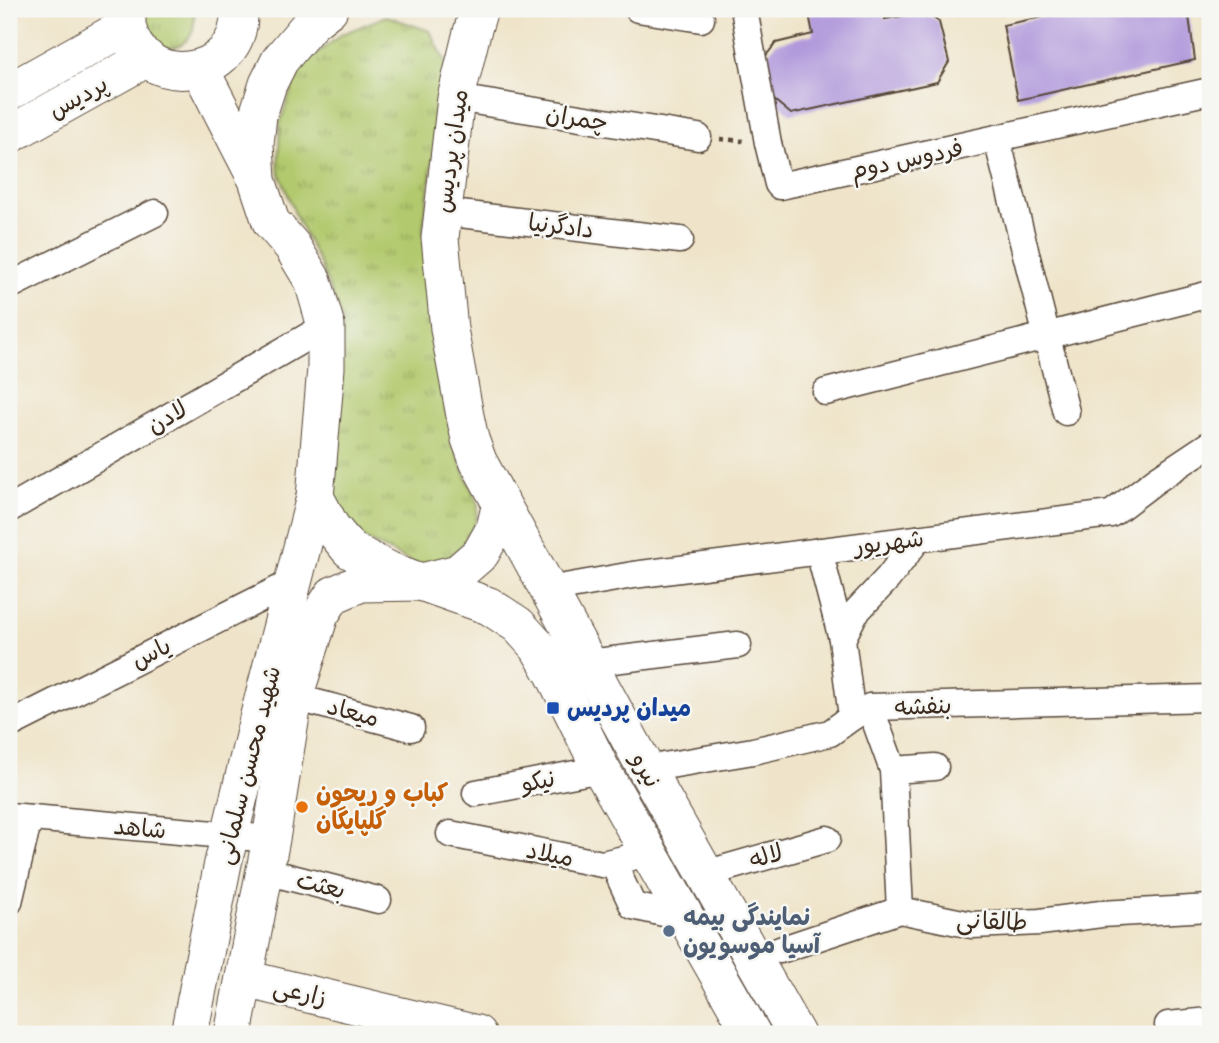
<svg xmlns="http://www.w3.org/2000/svg" width="1219" height="1043" font-family="Mynerve,'Playpen Sans Arabic',sans-serif">
	<style>
		.grass { fill: url(#grass-tufts); stroke: #767a46; stroke-width: 2 }
		.building { fill: #b199db }
		.lines { fill: none; stroke-linecap: round; stroke-linejoin: round }
		.street-casing { stroke: #564638; stroke-width: 29 }
		.secondary-casing { stroke: #564638; stroke-width: 39 }
		.path { stroke: #564638; stroke-width: 4.5; stroke-dasharray: 5 5; stroke-linecap: butt }
		.street { stroke: #fff; stroke-width: 26 }
		.secondary { stroke: #fff; stroke-width: 37 }
		.transit-dot { fill: #1a4fb4; stroke: #f6f6f2; stroke-width: 2.5 }
		.food-dot { fill: #e8710a; stroke: #f6f6f2; stroke-width: 2.5 }
		.service-dot { fill: #5c6f8a; stroke: #f6f6f2; stroke-width: 2.5 }
		.labels { text-anchor: middle; stroke-width: 5; stroke-linejoin: round; paint-order: stroke }
		.street-label { font-size: 24px; fill: #3b2a1e; stroke: #f6f6f2 }
		.transit-label { font-size: 24px; font-weight: bold; fill: #164399; stroke: #f6f6f2; text-anchor: start }
		.food-label { font-size: 24px; font-weight: bold; fill: #c56008; stroke: #f6f6f2; text-anchor: start }
		.service-label { font-size: 24px; font-weight: bold; fill: #4e5e75; stroke: #f6f6f2; text-anchor: start }
	</style>
	<defs>
		<pattern id="grass-tufts" width="24" height="20" patternUnits="userSpaceOnUse" patternTransform="scale(1.75)"><rect width="24" height="20" fill="#b2c96d"/><path d="M3 7l-1-3M5 7V3M7 7l1-3M15 17l-1-3M17 17v-4M19 17l1-3" fill="none" stroke="#92a359"/></pattern>
	</defs>
	<rect width="100%" height="100%" fill="#f6f6f2"/>
	<filter id="ink" filterUnits="userSpaceOnUse"><feTurbulence type="fractalNoise" baseFrequency=".0143" numOctaves="2"/><feDisplacementMap in="SourceGraphic" scale="14" xChannelSelector="R" yChannelSelector="G"/><feConvolveMatrix kernelMatrix="1 2 1 2 8 2 1 2 1" color-interpolation-filters="sRGB"/></filter>
	<filter id="wash" filterUnits="userSpaceOnUse"><feTurbulence type="fractalNoise" baseFrequency=".00686" numOctaves="4" result="noise"/><feDisplacementMap in="SourceGraphic" scale="28" xChannelSelector="R" yChannelSelector="G"/><feGaussianBlur stdDeviation="1.57" result="paint"/><feColorMatrix in="noise" values="0 0 0 0 0 0 0 0 0 0 0 0 0 0 0 0 0 1.4 0 .05"/><feComposite in="paint" operator="in"/></filter>
	<g filter="url(#wash)">
		<rect width="100%" height="100%" fill="#efe4c9"/>
		<!-- grass -->
		<g class="grass">
			<path d="M137 9H193C199 37 181 53 153 48Z"/>
			<polygon points="386,16 430,31 446,63 423,229 457,454 478,504 476,522 462,546 445,562 420,566 366,540 346,521 334,497 342,320 320,264 297,219 278,169 280,123 299,68 342,34"/>
		</g>
		<g id="blocks">
			<!-- building -->
			<g class="building">
				<polygon points="808,9 883,9 885,19 925,12 939,22 949,62 937,82 791,114 773,99 765,57 776,43 813,34"/>
				<polygon points="1082,9 1188,9 1195,60 1018,100 1003,25"/>
			</g>
		</g>
	</g>
	<g filter="url(#ink)">
		<use href="#blocks" fill-opacity="0" stroke="#564638" stroke-width="2"/>
		<g class="lines">
			<!-- street casing -->
			<g class="street-casing">
				<g id="street">
					<polyline points="638,9 701,19"/>
					<polyline points="744,9 768,143 778,184 780,186 1210,91"/>
					<polyline points="456,98 698,137"/>
					<polyline points="997,139 1066,412"/>
					<polyline points="443,212 680,240"/>
					<polyline points="9,286 155,213"/>
					<polyline points="826,392 1210,294"/>
					<polyline points="9,509 326,326"/>
					<polyline points="819,551 842,639 852,717"/>
					<polyline points="548,590 633,575 1111,514 1156,480 1210,444"/>
					<polyline points="842,639 855,613 888,578 918,539"/>
					<polyline points="588,663 738,645"/>
					<polyline points="294,697 411,728"/>
					<polyline points="870,707 893,770 900,910"/>
					<polyline points="9,725 293,582"/>
					<polyline points="646,769 753,751 830,733 852,717 870,707 1210,698"/>
					<polyline points="893,770 935,767"/>
					<polyline points="476,793 601,769"/>
					<polyline points="9,816 271,839"/>
					<polyline points="450,834 602,864 649,853"/>
					<polyline points="613,863 633,906 686,918"/>
					<polyline points="265,871 378,900"/>
					<polyline points="705,874 827,839"/>
					<polyline points="9,902 29,818"/>
					<polyline points="780,950 900,910 972,925 1040,922 1101,914 1210,908"/>
					<polyline points="1168,1025 1210,1021"/>
				</g>
			</g>
			<!-- secondary casing -->
			<g class="secondary-casing">
				<g id="secondary">
					<path d="M127 9C127 14 127 20 127 25 139 93 244 82 239 9"/>
					<polyline points="329,9 311,23 280,60 268,84 258,115 255,144 257,180 271,222 292,246 313,281 326,326 326,368 315,497 331,527 350,550 390,571 489,606 518,625 538,647 554,674 601,769 752,1034"/>
					<polyline points="479,9 472,32 456,98 440,238 449,329 465,416 470,439 478,461 646,769 796,1034"/>
					<polyline points="200,69 254,174"/>
					<polyline points="9,92 127,26"/>
					<polyline points="9,135 147,58"/>
					<polyline points="245,979 477,1034"/>
					<polyline points="189,1034 223,863 258,719 315,497"/>
					<polyline points="233,1034 271,839 294,697 320,615 333,595 361,583 422,582 458,573 481,553 495,528 501,503"/>
				</g>
			</g>
			<!-- path -->
			<polyline class="path" points="720,139 743,141"/>
			<!-- street -->
			<use href="#street" class="street"/>
			<!-- secondary -->
			<use href="#secondary" class="secondary"/>
		</g>
	</g>
	<!-- markers -->
	<rect class="transit-dot" x="546" y="701" width="14" height="14" rx="3.5"/>
	<circle class="food-dot" cx="302" cy="807" r="7"/>
	<circle class="service-dot" cx="669" cy="931" r="7"/>
	<g class="labels">
		<!-- street labels -->
		<g class="street-label">
			<text transform="translate(78 97) rotate(-29)" y="8">پردیس</text>
			<text transform="translate(577 118) rotate(9)" y="8">چمران</text>
			<text transform="translate(451 151) rotate(-82)" y="8">میدان پردیس</text>
			<text transform="translate(907 159) rotate(-12)" y="8">فردوس دوم</text>
			<text transform="translate(561 226) rotate(7)" y="8">دادگرنیا</text>
			<text transform="translate(167 417) rotate(-30)" y="8">لادن</text>
			<text transform="translate(889 542) rotate(-7)" y="8">شهریور</text>
			<text transform="translate(151 653) rotate(-27)" y="8">یاس</text>
			<text transform="translate(923 706) rotate(-2)" y="8">بنفشه</text>
			<text transform="translate(353 712) rotate(15)" y="8">میعاد</text>
			<text transform="translate(248 765) rotate(-76)" y="8">شهید محسن سلمانی</text>
			<text transform="translate(646 770) rotate(61)" y="8">نیرو</text>
			<text transform="translate(538 781) rotate(-11)" y="8">نیکو</text>
			<text transform="translate(140 828) rotate(5)" y="8">شاهد</text>
			<text transform="translate(550 854) rotate(11)" y="8">میلاد</text>
			<text transform="translate(766 856) rotate(-16)" y="8">لاله</text>
			<text transform="translate(321 885) rotate(14)" y="8">بعثت</text>
			<text transform="translate(992 921) rotate(2)" y="8">طالقانی</text>
			<text transform="translate(300 992) rotate(13)" y="8">زارعی</text>
		</g>
		<!-- transit labels -->
		<g class="transit-label">
			<text x="567" y="716">میدان پردیس</text>
		</g>
		<!-- food labels -->
		<g class="food-label">
			<text x="316" y="801">کباب و ریحون<tspan x="316" dy="28">گلپایگان</tspan></text>
		</g>
		<!-- service labels -->
		<g class="service-label">
			<text x="683" y="925">نمایندگی بیمه<tspan x="683" dy="28">آسیا موسویون</tspan></text>
		</g>
	</g>
	<!-- margin -->
	<rect width="1219" height="1043" fill="none" stroke="#f6f6f2" stroke-width="35"/>
</svg>
